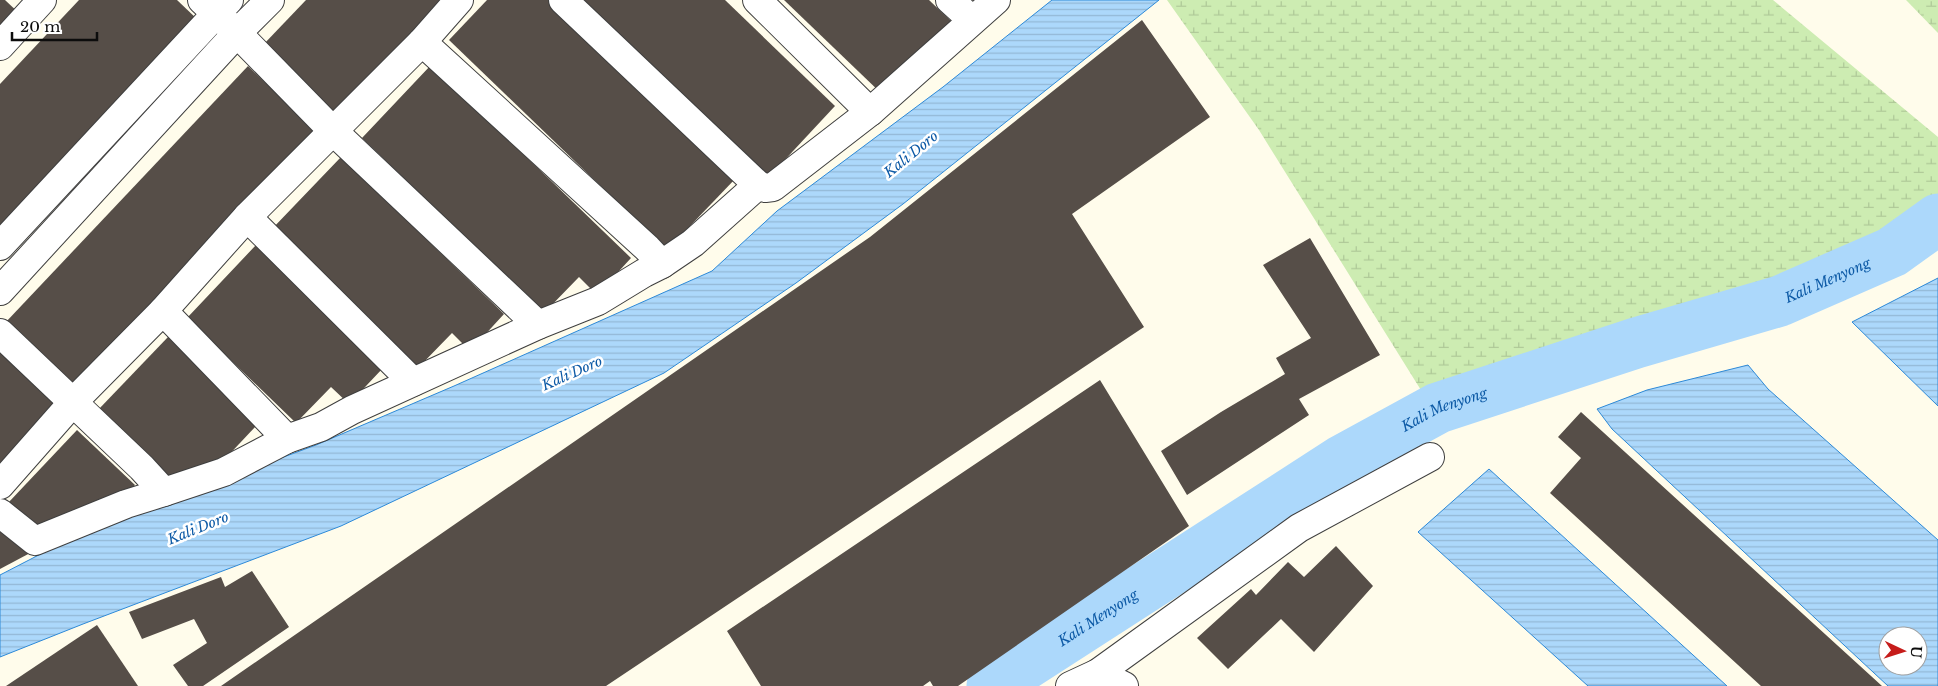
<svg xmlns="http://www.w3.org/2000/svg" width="1938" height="686" font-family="'Libre Baskerville',serif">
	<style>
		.wetland { fill: url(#wetland-marsh) }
		.water { fill: url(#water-rules); stroke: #2d89d7; fill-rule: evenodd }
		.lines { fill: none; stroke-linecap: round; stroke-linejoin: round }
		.river { stroke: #acd8fb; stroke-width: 51 }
		.building { fill: #564e48 }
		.minor-casing { stroke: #3f3f3f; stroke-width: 30 }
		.minor { stroke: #fff; stroke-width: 28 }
		.labels { text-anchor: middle; stroke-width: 5; stroke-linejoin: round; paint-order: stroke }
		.water-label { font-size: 14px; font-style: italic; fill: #0d5aa6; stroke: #fff }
	</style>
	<defs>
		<pattern id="wetland-marsh" width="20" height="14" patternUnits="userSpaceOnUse" patternTransform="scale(1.25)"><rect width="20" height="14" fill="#cdecb2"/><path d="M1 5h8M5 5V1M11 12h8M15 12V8" fill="none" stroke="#afc998"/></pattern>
		<pattern id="water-rules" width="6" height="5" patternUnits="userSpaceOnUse" patternTransform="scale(1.25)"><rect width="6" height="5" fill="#acd8fb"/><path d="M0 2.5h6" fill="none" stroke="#93b8d6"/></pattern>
	</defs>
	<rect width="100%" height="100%" fill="#fffceb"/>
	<!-- wetland -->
	<g class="wetland">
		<polygon points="1167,0 1773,0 1938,137 1938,196 1882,239 1785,280 1632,322 1424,395 1259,130"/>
		<polygon points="1906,0 1938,0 1938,33"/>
	</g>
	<!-- water -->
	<g class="water">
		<polygon points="1052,0 1159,0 903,204 796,283 664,373 341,526 83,624 0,657 0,575 89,529 316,445 454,386 712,271 777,211 943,87"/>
		<polygon points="1938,278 1938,406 1852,322"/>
		<path d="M1748 365 1768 389 1938 540V686H1888L1612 429 1597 409 1647 390ZM1888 636H1918V666H1888Z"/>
		<polygon points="1489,469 1727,686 1588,686 1418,532"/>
	</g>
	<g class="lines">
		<!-- river -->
		<path class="river" id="s1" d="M992 686 1341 461 1438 408 1636 343 1780 301 1892 252 1938 219"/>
	</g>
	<!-- building -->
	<g class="building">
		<polygon points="0,0 5,0 21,15 0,38"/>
		<polygon points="79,0 177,0 198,20 0,229 0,84"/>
		<polygon points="306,0 444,0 336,114 263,45"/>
		<polygon points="487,0 552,0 736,178 667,250 449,40"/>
		<polygon points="580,0 725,0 835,106 767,179"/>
		<polygon points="784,0 929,0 953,23 884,96"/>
		<polygon points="1142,20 1210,117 1072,214 1144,327 606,686 221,686 870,237"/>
		<polygon points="431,65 631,258 597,295 579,277 544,313 362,138"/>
		<polygon points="248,66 320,135 77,392 5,323"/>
		<polygon points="341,157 504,314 470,351 452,333 417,369 271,230"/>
		<polygon points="1310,238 1380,355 1299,399 1309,415 1187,495 1161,451 1221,412 1285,374 1276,358 1311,338 1263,265"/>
		<polygon points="256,245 383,368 349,404 331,387 296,423 187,318"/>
		<polygon points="168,337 258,424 223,461 171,480 98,410"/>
		<polygon points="0,351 60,408 0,470"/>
		<polygon points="1100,380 1189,526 958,686 933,686 930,681 923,686 761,686 727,631"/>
		<polygon points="1581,412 1882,686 1761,686 1550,493 1581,458 1558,437"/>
		<polygon points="77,430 135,485 118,503 43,536 8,503"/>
		<polygon points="0,517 32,552 0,569"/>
		<polygon points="1336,546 1373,586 1314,652 1281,619 1228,669 1197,638 1251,589 1256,595 1288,562 1304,577"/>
		<polygon points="252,571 289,627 203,686 188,686 173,665 207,643 194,619 142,639 129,612 221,577 225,587"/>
		<polygon points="97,625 138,686 6,686"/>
	</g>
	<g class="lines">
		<!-- minor casing -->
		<g class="minor-casing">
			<g id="minor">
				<polyline points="202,0 237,33 333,131 538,325"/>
				<polyline points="563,0 758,185 765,188 773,187 870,112 996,0"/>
				<polyline points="757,0 870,112"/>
				<polyline points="950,0 972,20"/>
				<polyline points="0,46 42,0"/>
				<polyline points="247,217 413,382"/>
				<polyline points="0,246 229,0"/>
				<polyline points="662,264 693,243 758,185"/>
				<polyline points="0,291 237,33 270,0"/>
				<polyline points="163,311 287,439"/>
				<polyline points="0,333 142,468 164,492 224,472 287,439 321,427 352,410 538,325 598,301 644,273 662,264 647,248 422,42"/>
				<polyline points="0,485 74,401 163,311 247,217 422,42 459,0"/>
				<polyline points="0,513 35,541 126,504 164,492"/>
				<polyline points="1098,673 1124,686"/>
				<polyline points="1070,686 1098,673 1299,528 1430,457"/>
			</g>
		</g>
		<!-- minor -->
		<use href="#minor" class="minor"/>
	</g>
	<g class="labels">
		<!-- water labels -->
		<g class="water-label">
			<text transform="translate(911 154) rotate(-39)" y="5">Kali Doro</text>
			<text dy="5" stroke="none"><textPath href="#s1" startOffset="936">Kali Menyong</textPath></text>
			<text transform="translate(572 373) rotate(-24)" y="5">Kali Doro</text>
			<text dy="5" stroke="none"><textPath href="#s1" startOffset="531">Kali Menyong</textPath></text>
			<text transform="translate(198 528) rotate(-22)" y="5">Kali Doro</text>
			<text dy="5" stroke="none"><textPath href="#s1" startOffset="126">Kali Menyong</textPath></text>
		</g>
	</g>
	<!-- north arrow -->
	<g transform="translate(1903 651) rotate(94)"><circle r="24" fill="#ffffff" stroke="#9e9e9e"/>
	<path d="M0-4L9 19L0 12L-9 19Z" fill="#c61c1a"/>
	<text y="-8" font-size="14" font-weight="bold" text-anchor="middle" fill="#0c0c0c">U</text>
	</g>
	<!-- scale -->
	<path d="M12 32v8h85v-8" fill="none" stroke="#0c0c0c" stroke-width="2.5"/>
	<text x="20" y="32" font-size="15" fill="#0c0c0c" stroke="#ffffff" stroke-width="4" paint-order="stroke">20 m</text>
</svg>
